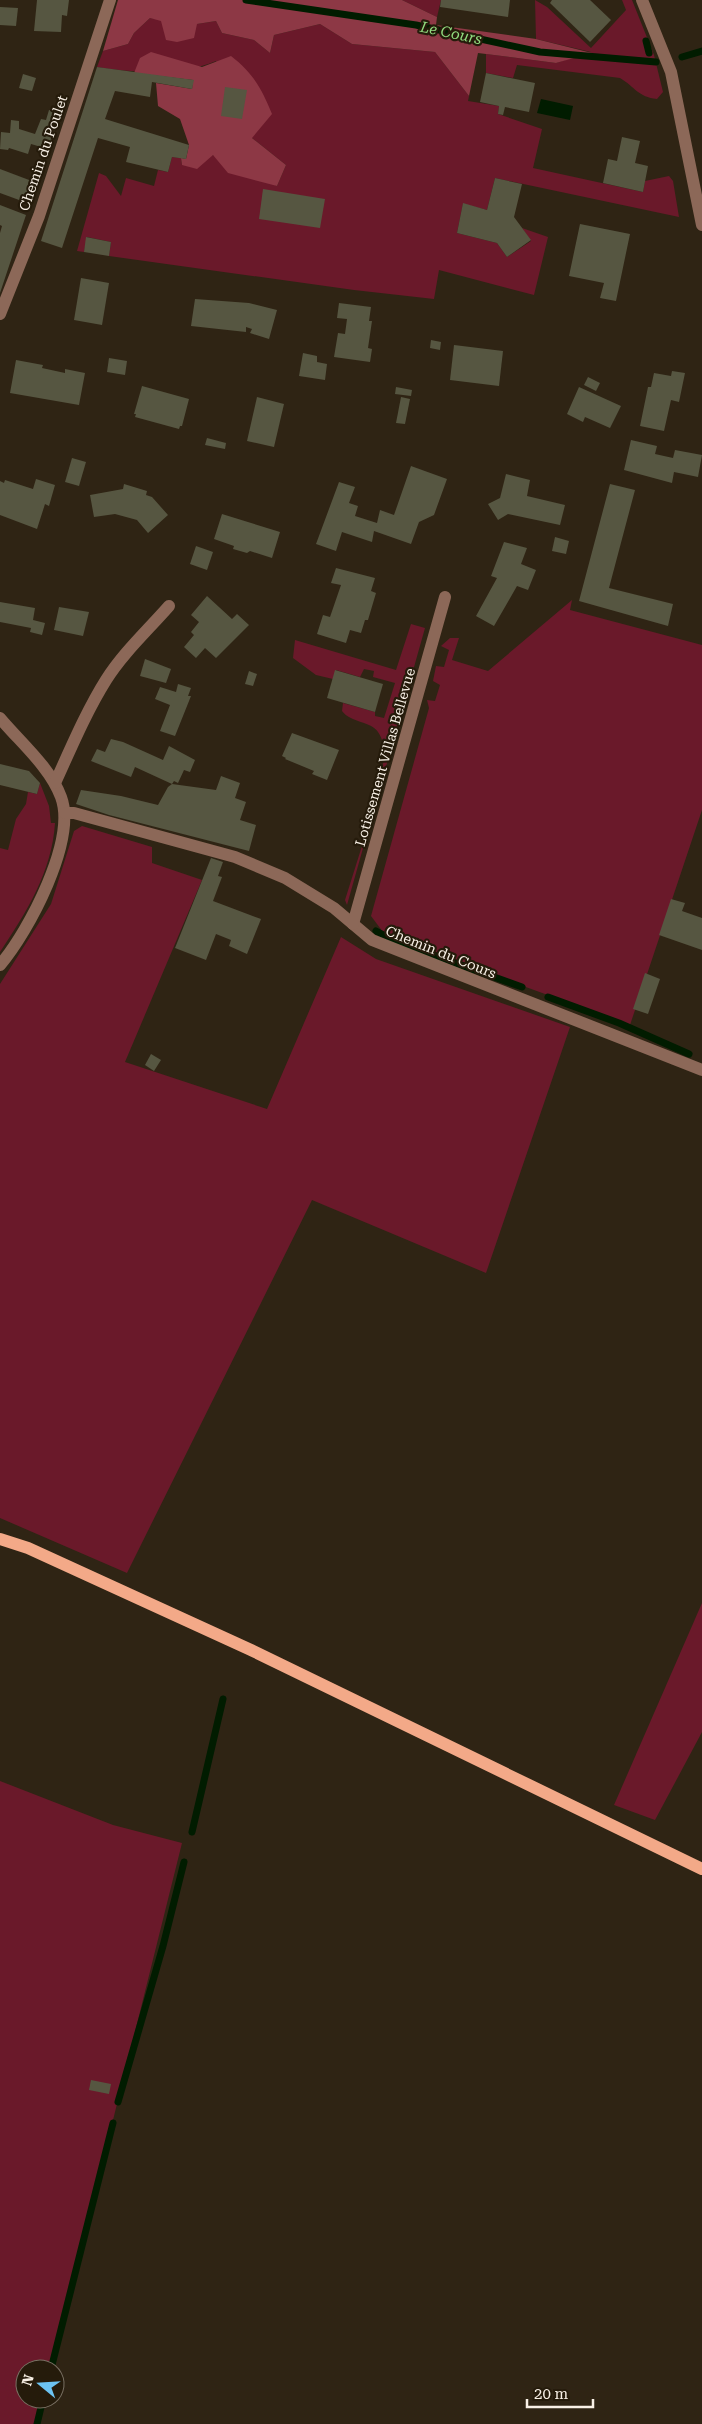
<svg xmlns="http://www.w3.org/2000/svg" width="702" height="2424" font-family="'Roboto Serif',serif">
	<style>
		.green { fill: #6a192a }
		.forest { fill: #8d3845 }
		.water { fill: #011c00 }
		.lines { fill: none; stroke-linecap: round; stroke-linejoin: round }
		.stream { stroke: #011c00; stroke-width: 7 }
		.building { fill: #565641 }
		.minor { stroke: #8c6858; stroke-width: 12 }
		.major { stroke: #f3a988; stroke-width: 12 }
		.labels { text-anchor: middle; stroke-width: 4.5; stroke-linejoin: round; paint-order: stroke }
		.street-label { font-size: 14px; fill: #f8f0e6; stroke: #251b0b }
		.water-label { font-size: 15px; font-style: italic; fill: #91dc7f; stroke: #251b0b }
	</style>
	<rect width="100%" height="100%" fill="#2f2414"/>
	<!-- green -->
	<g class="green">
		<polygon points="402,0 441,0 437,17"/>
		<path d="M535 0 547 7 591 48 626 10 622 0H632L654 55 663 92 657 99C638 97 635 87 620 78L517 65 513 78 486 73V54L556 63 591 52 536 39Z"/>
		<path d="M150 18 197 24 216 21 222 33 254 40 270 53 274 35 320 24 352 44 435 52 469 96 468 101 499 106 498 114 542 129 533 168 643 192 645 181 669 176 673 181 679 217 495 178 487 210 463 204 457 233 497 243 507 257 531 241 522 228 548 237 534 295 439 270 434 299 354 290 109 256 111 242 87 237 84 252 77 251 99 173 106 176 121 196 126 178 154 186 158 170 168 172 172 157 181 158 182 165 213 155 277 186 286 165 252 138 216 61C182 76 134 73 97 67L103 51 128 44 134 33Z"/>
		<polygon points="572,600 570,610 702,645 702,810 630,1025 386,936 371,916 429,708 427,700 435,701 440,685 433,681 436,666 444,667 449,650 441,646 450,638 459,638 452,660 488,671"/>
		<path d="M411 624 425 628 347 905 345 900 367 830C363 798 398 762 378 732 371 721 351 723 342 711L343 703 375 712V716L384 718 395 683 373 677 374 671 364 669 360 677 336 670 333 679 316 675 293 658 295 640 396 670Z"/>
		<path d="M40 783 49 806 51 823H55C52 872 26 913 0 952V848L8 850 16 819 26 804 28 792 37 794Z"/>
		<polygon points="82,826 152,847 152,863 202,880 125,1062 267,1109 341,937 376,959 570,1027 486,1273 312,1200 127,1573 0,1518 0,984 51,904 74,831"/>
		<polygon points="702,1603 702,1732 655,1820 614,1805"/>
		<polygon points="0,1781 113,1825 182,1843 51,2369 25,2369 25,2399 43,2399 37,2424 0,2424"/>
	</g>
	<!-- forest -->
	<g class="forest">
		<polygon points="118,0 402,0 437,17 436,25 536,39 592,53 556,63 478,53 469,96 435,52 352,44 320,24 274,35 270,53 254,40 222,33 216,21 197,24 194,38 177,42 166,40 161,21 150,18 134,33 128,44 103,51"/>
		<path d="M151 52 202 67 231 56C253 73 262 89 272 114L252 138 286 165 277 186 228 173 213 155 197 169 182 165 181 158 186 159 189 145 180 119 158 106 156 83 192 89 193 80 134 73 140 58Z"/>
	</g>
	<!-- water -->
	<polygon class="water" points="541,99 573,106 570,120 537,113"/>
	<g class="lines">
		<!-- stream -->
		<g class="stream">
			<polyline points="246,0 416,25 540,52 656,62"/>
			<polyline points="646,41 649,53"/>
			<polyline points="682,57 702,51"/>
			<polyline points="376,931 395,941 522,987"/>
			<polyline points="548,997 619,1023 689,1054"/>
			<polyline points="192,1832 223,1699"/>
			<polyline points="118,2102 163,1946 184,1862"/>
			<polyline points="51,2369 113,2123"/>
			<polyline points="37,2424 43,2399"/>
		</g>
	</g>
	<!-- building -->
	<g class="building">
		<polygon points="37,0 69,0 67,16 62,15 61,32 34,31"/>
		<polygon points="441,0 510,0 508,17 440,7"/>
		<polygon points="552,0 590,0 611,20 590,42 550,3"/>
		<polygon points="0,7 18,8 16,26 0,25"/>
		<polygon points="97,67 194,80 192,89 152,82 150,97 115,91 105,119 189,145 186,159 172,157 168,172 126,162 130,147 98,138 62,248 41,241"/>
		<polygon points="486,73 535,83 529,112 505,107 503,115 498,114 499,106 480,102"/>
		<polygon points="23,74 36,78 32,91 19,88"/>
		<polygon points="225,87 247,90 242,119 221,116"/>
		<polygon points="49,110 61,113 48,149 31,144 28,154 9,148 8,150 0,149 1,132 10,133 11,120 19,121 19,129 35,134 41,119 46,120"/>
		<polygon points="622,137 640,141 635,163 648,166 643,192 603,183 608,159 617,161"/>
		<polygon points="0,169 37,183 30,204 0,193"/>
		<polygon points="495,178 522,184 514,217 531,240 507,257 497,243 457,233 463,203 487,210"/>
		<polygon points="263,189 325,199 320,228 259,219"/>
		<polygon points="0,205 26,215 0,293 0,233 2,226 0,225"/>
		<polygon points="580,224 630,234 616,301 600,298 604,283 569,276"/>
		<polygon points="86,237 111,242 109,256 84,252"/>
		<polygon points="81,278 109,283 102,325 74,320"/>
		<polygon points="195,299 249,303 277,310 269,339 250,333 252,329 246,327 246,332 191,326"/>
		<polygon points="339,303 371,307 369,321 372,321 368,348 372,349 370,362 334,357 338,333 345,334 347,319 337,318"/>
		<polygon points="431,340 441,342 440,350 430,348"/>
		<polygon points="454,345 503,351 499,386 450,380"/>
		<polygon points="303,353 317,356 317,362 327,364 325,380 299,376"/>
		<polygon points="109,358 127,361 125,375 107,372"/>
		<polygon points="16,360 43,365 42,368 65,373 65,369 85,373 79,405 10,393"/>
		<polygon points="672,371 685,373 679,402 671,400 664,431 640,426 648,387 651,387 654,373 671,376"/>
		<polygon points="588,377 600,383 596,391 584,385"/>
		<polygon points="142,386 189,399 182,426 180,426 179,429 135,417 136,414 134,414"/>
		<polygon points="396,387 412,390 411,396 395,394"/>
		<polygon points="579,387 621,406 610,428 585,417 583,422 567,414"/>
		<polygon points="257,397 284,404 274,447 247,441"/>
		<polygon points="401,397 410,399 405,424 396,423"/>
		<polygon points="207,438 226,443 225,449 205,445"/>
		<polygon points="631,440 657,446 655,454 673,458 675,450 702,455 698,477 674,472 672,483 624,470"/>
		<polygon points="72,458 86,462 79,486 65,482"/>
		<polygon points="411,466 447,479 434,515 419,522 411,544 374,531 372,542 342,532 336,551 316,544 339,482 355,487 349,503 358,506 355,516 377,523 380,510 394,515"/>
		<polygon points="506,474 530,480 527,496 565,505 560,525 508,514 498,520 488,504 500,498"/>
		<polygon points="36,479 55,485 49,506 45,504 37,529 0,515 0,481 4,483 5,480 33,489"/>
		<polygon points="124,484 147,491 146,495 152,497 168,515 148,533 137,520 115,514 94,517 90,495 123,489"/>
		<polygon points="610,484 635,490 609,588 673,604 668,626 579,601"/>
		<polygon points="222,514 280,532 272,558 250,551 247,553 233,549 234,546 214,539"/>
		<polygon points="555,537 569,541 566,554 552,551"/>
		<polygon points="504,542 527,548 521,564 536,570 528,590 517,586 494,626 476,616 497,578 491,576"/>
		<polygon points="196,546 213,552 207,570 190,564"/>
		<polygon points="336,568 375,578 371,591 376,593 368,620 365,620 361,633 350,630 346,643 317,634 323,615 330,617 341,585 331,583"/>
		<polygon points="207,596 232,619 237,614 249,625 216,658 205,648 196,658 184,647 194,635 191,632 199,622 191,615"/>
		<polygon points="0,602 35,608 33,620 45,623 42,635 30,632 31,628 0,622"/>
		<polygon points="59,607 89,612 83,636 54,630"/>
		<polygon points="145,659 171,669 166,683 140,676"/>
		<polygon points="335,670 383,684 375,712 327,698"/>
		<polygon points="249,671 257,674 253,686 245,684"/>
		<polygon points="178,684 191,688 188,696 191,696 175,736 160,731 170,705 155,699 160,687 176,692"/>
		<polygon points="292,733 339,750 327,780 312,774 314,771 285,759 286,758 282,756"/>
		<polygon points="111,739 123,742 163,760 169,746 195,760 190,772 184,770 178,783 174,781 172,784 216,790 221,776 240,783 235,798 246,802 240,820 256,825 249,851 109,815 76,804 81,790 121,796 158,805 168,787 172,784 135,767 131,777 91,761 97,749 105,752"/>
		<polygon points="0,764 29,771 40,783 37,794 0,785"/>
		<polygon points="211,858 223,862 218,876 222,877 213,901 261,919 247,954 229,946 231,940 216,934 206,960 175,948"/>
		<polygon points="671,899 685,903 682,911 702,918 702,950 659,935"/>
		<polygon points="645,973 660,979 648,1014 633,1009"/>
		<polygon points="151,1054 161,1060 154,1071 145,1065"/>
		<polygon points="91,2080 111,2084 109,2094 89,2090"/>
	</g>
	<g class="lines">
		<!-- minor -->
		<g class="minor">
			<polyline points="642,0 671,72 702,225"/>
			<polyline points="0,314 39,216 110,0"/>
			<path d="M0 718C20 742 50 767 61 797 77 840 29 931 0 965"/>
			<path d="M55 783C71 748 86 712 106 680 123 653 148 630 169 606"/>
			<polyline points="65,813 74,813 235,857 285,878 334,908 372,940 702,1070"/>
			<polyline points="353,924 445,597"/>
		</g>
		<!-- major -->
		<polyline class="major" points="0,1539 28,1548 251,1650 702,1869"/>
	</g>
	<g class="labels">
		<!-- street labels -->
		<g class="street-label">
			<text transform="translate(43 153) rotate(-71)" y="5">Chemin du Poulet</text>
			<text transform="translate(385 757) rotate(-74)" y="5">Lotissement Villas Bellevue</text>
			<text transform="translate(441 952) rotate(22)" y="5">Chemin du Cours</text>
		</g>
		<!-- water labels -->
		<g class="water-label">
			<text transform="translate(451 33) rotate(12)" y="5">Le Cours</text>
		</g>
	</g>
	<!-- north arrow -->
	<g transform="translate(40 2384) rotate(288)"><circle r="24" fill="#251b0b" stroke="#797063"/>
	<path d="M0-4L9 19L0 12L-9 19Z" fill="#6cc3f2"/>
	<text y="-8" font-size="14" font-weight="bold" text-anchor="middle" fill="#f8f0e6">N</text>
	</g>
	<!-- scale -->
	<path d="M527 2399v8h66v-8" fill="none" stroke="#f8f0e6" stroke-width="2.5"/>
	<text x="534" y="2399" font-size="15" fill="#f8f0e6" stroke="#251b0b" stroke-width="4" paint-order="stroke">20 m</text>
</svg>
